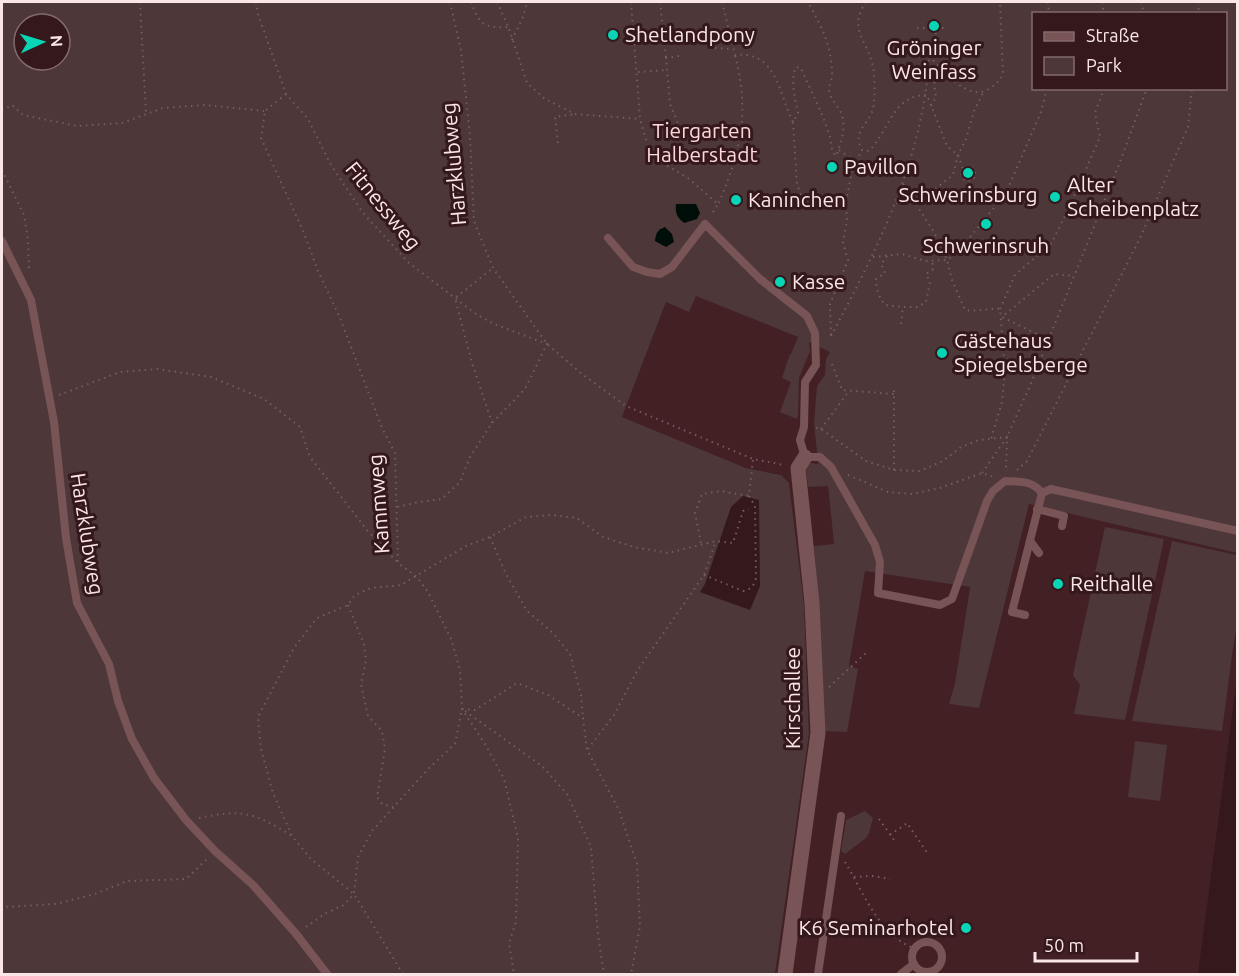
<svg xmlns="http://www.w3.org/2000/svg" width="1239" height="976" font-family="Ubuntu,sans-serif">
	<style>
		.built { fill: #432024 }
		.green { fill: #4d3738; fill-rule: evenodd }
		.water { fill: #000e09 }
		.lines { fill: none; stroke-linecap: round; stroke-linejoin: round }
		.path { stroke: #765d5f; stroke-width: 2; stroke-dasharray: 1.5 4.5; stroke-linecap: butt }
		.service { stroke: #785457; stroke-width: 8 }
		.minor { stroke: #785457; stroke-width: 15 }
		.poi-dot { fill: #08d5b5; stroke: #34181b; stroke-width: 2 }
		.labels { text-anchor: middle; stroke-width: 6; stroke-linejoin: round; paint-order: stroke }
		.poi-label { font-size: 21px; fill: #fae6e7; stroke: #34181b; text-anchor: start }
		.park-label { font-size: 21px; fill: #ffd7d9; stroke: #34181b }
		.street-label { font-size: 21px; fill: #fae6e7; stroke: #34181b }
	</style>
	<rect width="100%" height="100%" fill="#34181b"/>
	<!-- built -->
	<polygon class="built" points="870,273 814,423 818,464 808,487 828,485 834,544 814,546 849,666 864,570 970,587 955,683 949,704 979,707 1029,503 1237,553 1237,678 1198,974 775,974 809,734 804,604 789,483 781,475 746,468 622,417 666,302 696,295 798,337"/>
	<!-- green -->
	<g class="green">
		<path d="M2 2H1237V553L1029 504 979 708 949 704 955 683 970 587 865 571 849 666 858 669 847 732 823 731 819 603 814 546 834 544 828 486 808 487 806 468 810 463 818 464 814 423 817 386 825 375 826 359 830 352 809 342 810 351 799 378 798 415 797 419 780 412 791 382 782 378 790 354H791L798 337 696 296 689 312 666 302 622 417 746 468 781 475 789 483 804 604 809 734 775 974H2ZM1034 14H1226V88H1034ZM24 24H60V60H24ZM743 496 759 500 760 586 750 610 700 592 705 584 731 507Z"/>
		<polygon points="1105,527 1164,539 1125,720 1074,714 1080,685 1073,675"/>
		<polygon points="1172,541 1237,555 1237,625 1233,648 1222,731 1132,721"/>
		<polygon points="1135,741 1167,745 1160,801 1128,797"/>
		<polygon points="865,811 873,818 869,833 866,838 845,854 841,851 846,820"/>
	</g>
	<!-- water -->
	<g class="water">
		<path d="M676 204H696L700 213 697 219 684 223C677 217 675 214 676 204Z"/>
		<path d="M665 227 672 234 674 242 666 247 655 241C656 233 657 230 665 227Z"/>
	</g>
	<g class="lines">
		<!-- path -->
		<g class="path">
			<polyline points="140,2 146,113"/>
			<polyline points="256,2 258,14 286,94 308,119 331,165 363,213 409,263 476,314 494,324 547,344 525,389 492,423 470,457 460,482 442,499 419,502 397,507"/>
			<polyline points="450,2 461,50 470,136 474,221 493,268 547,344 582,374 626,406 753,459 784,465"/>
			<path d="M471 2C480 24 482 28 507 27"/>
			<polyline points="497,2 508,26 527,83 545,99 575,114 640,119"/>
			<polyline points="631,2 640,119 649,151 658,160 688,178 718,204 712,214"/>
			<polyline points="660,2 666,58"/>
			<path d="M722 2 735 55C777 51 778 92 793 122L798 113C795 98 790 81 796 67L801 68C810 90 822 111 829 134 832 142 830 150 836 156 841 144 846 128 842 115 839 106 830 100 829 90 829 84 833 78 832 72 831 43 821 26 808 2"/>
			<path d="M866 2C847 29 868 41 873 67 875 74 875 102 873 109 868 126 852 130 862 150L869 151C890 130 892 95 927 95L947 146 958 155 963 169 968 166 974 169 976 175 973 180 966 181 961 176 963 169"/>
			<polyline points="1047,2 1050,14"/>
			<polyline points="1102,2 1104,14"/>
			<polyline points="1141,2 1144,14"/>
			<polyline points="1198,2 1199,14"/>
			<polygon points="932,24 935,24 936,33 932,33"/>
			<polyline points="917,28 932,28"/>
			<polyline points="936,28 947,28"/>
			<polyline points="512,40 523,17 527,2"/>
			<polyline points="715,48 733,49"/>
			<polyline points="679,56 666,58 670,104 679,126"/>
			<path d="M929 56C943 70 969 104 990 88 996 84 1000 81 1003 74L1000 2"/>
			<polyline points="638,72 667,70"/>
			<polyline points="286,94 265,111 261,138 304,233 318,271 340,318 382,428 395,453 398,563 417,577 428,592 451,639 460,670 462,709 485,744 504,779 518,838 516,922 509,943 514,974"/>
			<polyline points="931,106 936,97 934,84 941,70"/>
			<polyline points="2,110 12,105 23,115 77,126 122,123 163,108 205,105 265,111"/>
			<polyline points="793,122 797,184 804,203"/>
			<polyline points="558,143 555,117 575,114"/>
			<polyline points="839,150 856,162"/>
			<polyline points="2,170 24,215 28,240 29,269"/>
			<path d="M903 184 934 232 947 260 952 280 965 310C978 312 988 308 1000 309L1005 371 1002 402 991 439"/>
			<path d="M719 203C741 148 750 114 735 55"/>
			<polyline points="896,203 930,193 953,175 958,155 966,139 974,111 983,93"/>
			<path d="M887 256 881 264 885 273 876 279C876 289 879 297 885 305L903 307"/>
			<polyline points="873,257 902,254 926,261 947,260 958,252 1006,193 1041,112 1047,88"/>
			<polyline points="1000,309 1015,275 1051,244 1069,208 1100,137 1095,113 1104,88"/>
			<polyline points="901,324 903,307 918,307 926,302 930,282 926,274 933,269 932,261"/>
			<polyline points="831,335 830,304 848,260 843,243 847,220 846,202 852,171 862,150"/>
			<path d="M831 336C878 248 924 157 929 56"/>
			<polyline points="1047,339 1002,317 1054,274 1074,276"/>
			<polyline points="832,364 842,390 894,394"/>
			<polyline points="59,395 120,372 157,369 211,377 264,399 300,427 310,457 367,530 398,563"/>
			<polyline points="492,423 472,363 455,298 493,268"/>
			<polyline points="816,428 821,429 866,461 894,470 920,471 943,461 961,447 979,440 1007,437 1006,472"/>
			<polyline points="821,429 849,391"/>
			<polyline points="894,470 894,389"/>
			<polyline points="1017,470 1027,461 1140,238 1188,127 1192,88"/>
			<polyline points="982,473 1007,437 1029,388 1120,162 1147,88"/>
			<polyline points="848,475 888,492 912,494 940,488 982,473 994,477"/>
			<polyline points="490,537 506,574 527,611 553,633 570,654 581,695 583,718"/>
			<polyline points="701,543 695,513 702,494 721,491 749,496"/>
			<path d="M704 575 743 591C752 589 754 585 756 578L755 506 749 496 753 459"/>
			<polyline points="348,605 364,644 366,661 361,684 368,716 382,731 385,749 377,797 382,804 393,807"/>
			<polyline points="829,687 866,653"/>
			<polyline points="462,709 475,710 517,683 548,695 583,718 587,750 619,810 637,864 640,926 631,974"/>
			<polyline points="465,711 542,766 567,794 591,847 598,935 604,974"/>
			<polyline points="588,749 614,715 637,671 704,575 716,541"/>
			<path d="M199 818C244 809 253 812 292 836"/>
			<polyline points="879,819 894,840"/>
			<polyline points="890,835 907,823 928,854"/>
			<path d="M845 862C864 893 878 934 915 949"/>
			<polyline points="854,877 872,876 890,879"/>
			<polyline points="2,910 4,907 56,904 95,894 127,881 186,879 207,859"/>
			<polyline points="306,927 326,913 344,905 354,894 358,857 372,831 429,768 455,744 462,709"/>
			<polyline points="936,945 938,941"/>
			<polyline points="403,974 354,894 311,859 292,836 273,793 261,749 258,717 294,648 317,618 348,605 355,595 371,588 401,585 466,546 490,537 526,517 552,515 577,518 603,537 634,547 668,553 716,541 733,543 743,511 749,510"/>
		</g>
		<!-- service -->
		<g class="service">
			<path d="M608 238 633 267 647 272 660 274 672 267 705 224 760 279 807 316 815 333 816 365 805 382 804 427 800 440 805 457H820L831 467 875 545 880 562 878 593 940 605 952 599 987 501 993 491 1005 481C1020 482 1032 480 1042 493"/>
			<polyline points="2,241 31,300 54,422 66,538 77,603 109,664 118,701 132,739 154,778 186,820 215,851 253,885 297,935 327,974"/>
			<polyline points="1042,493 1051,489 1238,531"/>
			<polyline points="1037,509 1064,516 1062,526"/>
			<polyline points="1030,541 1039,553"/>
			<polyline points="1025,615 1012,612 1042,493"/>
			<circle cx="927" cy="957" r="15"/>
			<polyline points="818,974 841,816"/>
			<polyline points="901,974 914,964"/>
		</g>
		<!-- minor -->
		<polyline class="minor" points="785,974 818,733 812,603 798,468 805,457"/>
	</g>
	<!-- markers -->
	<g class="poi-dot">
		<circle cx="934" cy="26" r="6"/>
		<circle cx="613" cy="35" r="6"/>
		<circle cx="832" cy="167" r="6"/>
		<circle cx="968" cy="173" r="6"/>
		<circle cx="1055" cy="197" r="6"/>
		<circle cx="736" cy="200" r="6"/>
		<circle cx="986" cy="224" r="6"/>
		<circle cx="780" cy="282" r="6"/>
		<circle cx="942" cy="353" r="6"/>
		<circle cx="1058" cy="584" r="6"/>
		<circle cx="966" cy="928" r="6"/>
	</g>
	<g class="labels">
		<!-- poi labels -->
		<g class="poi-label">
			<text x="625" y="42">Shetlandpony</text>
			<text x="934" y="55" text-anchor="middle">Gröninger<tspan x="934" dy="24">Weinfass</tspan></text>
			<text x="844" y="174">Pavillon</text>
			<text x="1067" y="192">Alter<tspan x="1067" dy="24">Scheibenplatz</tspan></text>
			<text x="968" y="202" text-anchor="middle">Schwerinsburg</text>
			<text x="748" y="207">Kaninchen</text>
			<text x="986" y="253" text-anchor="middle">Schwerinsruh</text>
			<text x="792" y="289">Kasse</text>
			<text x="954" y="348">Gästehaus<tspan x="954" dy="24">Spiegelsberge</tspan></text>
			<text x="1070" y="591">Reithalle</text>
			<text x="954" y="935" text-anchor="end">K6 Seminarhotel</text>
		</g>
		<!-- park labels -->
		<g class="park-label">
			<text x="702" y="138">Tiergarten<tspan x="702" dy="24">Halberstadt</tspan></text>
		</g>
		<!-- street labels -->
		<g class="street-label">
			<text transform="translate(454 164) rotate(-95)" y="7">Harzklubweg</text>
			<text transform="translate(383 206) rotate(51)" y="7">Fitnessweg</text>
			<text transform="translate(379 504) rotate(-94)" y="7">Kammweg</text>
			<text transform="translate(87 534) rotate(81)" y="7">Harzklubweg</text>
			<text transform="translate(793 698) rotate(-90)" y="7">Kirschallee</text>
		</g>
	</g>
	<!-- border -->
	<rect width="1239" height="976" fill="none" stroke="#fae6e7" stroke-width="6"/>
	<!-- legend -->
	<rect x="1032" y="12" width="195" height="78" fill="#34181b" stroke="#836a6d" stroke-width="1.5"/>
	<rect x="1044" y="32" width="30" height="9" fill="#785457" stroke="#836a6d" stroke-width="1.5"/>
	<text x="1086" y="42" font-size="18" fill="#fae6e7">Straße</text>
	<rect x="1044" y="57" width="30" height="18" fill="#4d3738" stroke="#836a6d" stroke-width="1.5"/>
	<text x="1086" y="72" font-size="18" fill="#fae6e7">Park</text>
	<!-- north arrow -->
	<g transform="translate(42 42) rotate(86)"><circle r="28" fill="#34181b" stroke="#836a6d" stroke-width="1.5"/>
	<path d="M0-4.5L10 22L0 15L-10 22Z" fill="#08d5b5"/>
	<text y="-9" font-size="16" font-weight="bold" text-anchor="middle" fill="#fae6e7">N</text>
	</g>
	<!-- scale -->
	<path d="M1035 952v9h102v-9" fill="none" stroke="#fae6e7" stroke-width="3"/>
	<text x="1044" y="952" font-size="18" fill="#fae6e7" stroke="#34181b" stroke-width="4.5" paint-order="stroke">50 m</text>
</svg>
